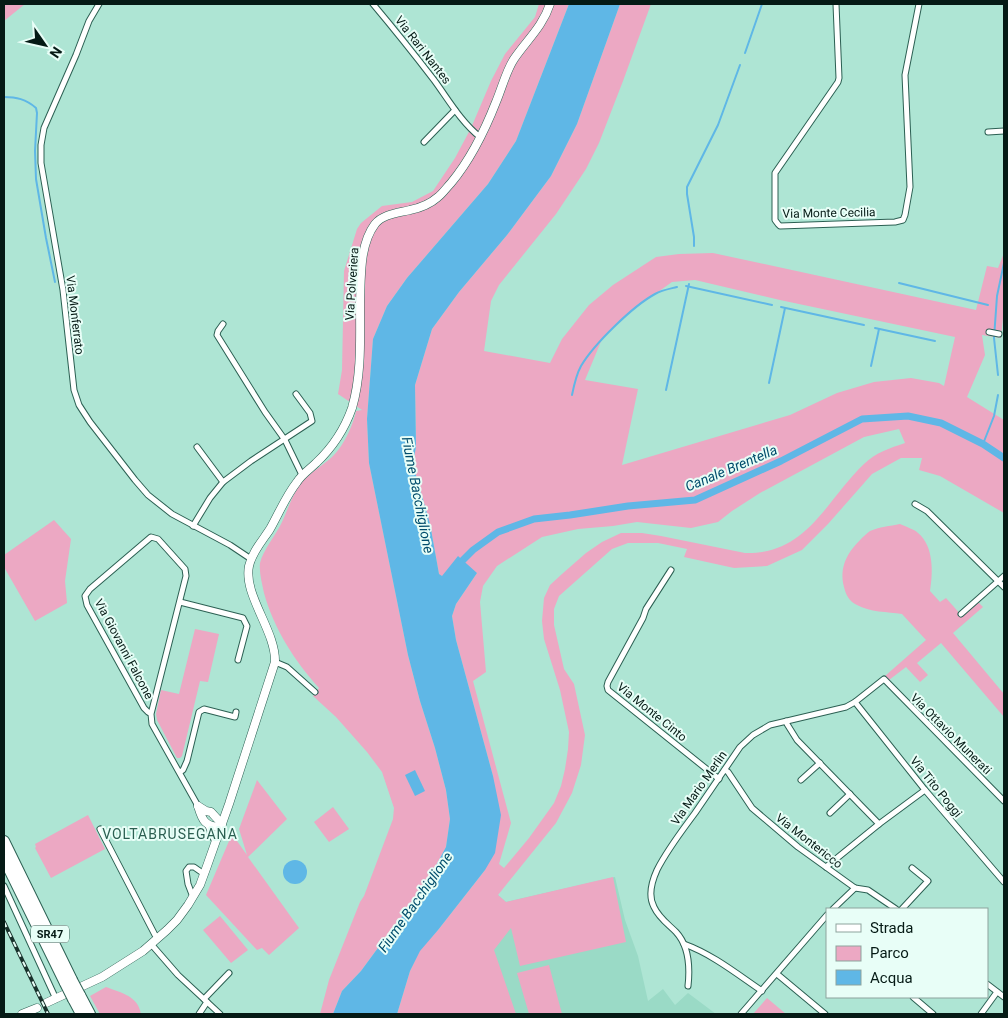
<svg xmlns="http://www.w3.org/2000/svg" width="1008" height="1018" font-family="Roboto,sans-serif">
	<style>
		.built { fill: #9adac6 }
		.green { fill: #eca8c3; fill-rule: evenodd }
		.water { fill: #5fb7e6 }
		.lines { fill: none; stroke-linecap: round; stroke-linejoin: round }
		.stream { stroke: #5fb7e6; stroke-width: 2 }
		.canal { stroke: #5fb7e6; stroke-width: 7 }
		.street-casing { stroke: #2c6053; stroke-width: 7 }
		.secondary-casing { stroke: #2c6053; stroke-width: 9 }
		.highway-casing { stroke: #2c6053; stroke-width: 12 }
		.street { stroke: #fff; stroke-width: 5 }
		.secondary { stroke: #fff; stroke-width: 8 }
		.highway { stroke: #fff; stroke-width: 10 }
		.rail-casing { stroke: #19322c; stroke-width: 4 }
		.rail { stroke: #e8fef7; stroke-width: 2; stroke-dasharray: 5.5; stroke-linecap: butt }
		.highway-bridge-casing { stroke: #2c6053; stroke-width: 12; stroke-linecap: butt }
		.highway-bridge { stroke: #fff; stroke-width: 10 }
		.labels { text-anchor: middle; stroke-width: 4; stroke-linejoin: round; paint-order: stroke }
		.shield { fill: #e8fef7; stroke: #495e59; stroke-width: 1 }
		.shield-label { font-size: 11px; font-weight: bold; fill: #051a15 }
		.street-label { font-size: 12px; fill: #051a15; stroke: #e8fef7 }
		.water-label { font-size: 14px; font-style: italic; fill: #004c6b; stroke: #e8fef7 }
		.neighbourhood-label { font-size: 14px; letter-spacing: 1px; fill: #2b5f51; stroke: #e8fef7 }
	</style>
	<rect width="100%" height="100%" fill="#aee5d4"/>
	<!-- built -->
	<polygon class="built" points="615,877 625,920 638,956 648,1001 663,989 675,1005 688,993 716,1014 462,1014 498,895 506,902"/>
	<!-- green -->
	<g class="green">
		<polygon points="4,4 25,4 4,21"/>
		<path d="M539 4H569L516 141 488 184 407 278 387 306 373 339 367 419 369 463 408 655 420 701 435 748 446 790 450 819 446 847 432 873 405 913 386 937 361 971 342 991 333 1014H320L329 980 360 902 364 896 393 819 394 808 382 772 367 752 336 717 313 696 319 688C294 660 274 629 264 593 262 583 259 573 260 563 263 550 276 535 282 522 288 509 293 493 302 482 311 472 322 466 332 457 343 447 353 426 356 411L362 410 338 394 342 370 344 271 357 229 361 223 382 206 412 202 433 191 455 158 471 128 491 81 505 54 535 17Z"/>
		<path d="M620 4H651L623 81 599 143 586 169 556 214 499 285 491 301 484 351 550 363 562 339 589 305 613 285 656 257 679 254 713 253 976 310 987 266 998 268 1004 253V308L1001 338 982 335 985 355 967 397 1004 420V513L940 476 919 470 922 458H901L872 474 828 524 802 550 767 566 734 568 684 557 687 549 658 543H628L612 549 559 596 554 609V625L564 669 574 684 585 735 581 765 572 793 556 823 498 895 506 902 613 877 626 942 520 966 511 928 494 950 516 1014H397L410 971 420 950 438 930 485 870 493 776 456 640 452 616 456 604 477 573 441 576 439 574 430 524 413 465 416 446 415 385 432 329 459 292 507 235 551 176 577 124ZM695 280 780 300 955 337 944 386 939 383 911 378 874 382 837 393 790 415 622 465 638 389 585 380 602 339 630 312 672 282ZM899 429 905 443C890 448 875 453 864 464 826 500 807 555 745 553L661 536 642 533H621L602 542 586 553 562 574 550 585 544 598 542 621 544 639 560 690 569 732 568 749 565 769 561 786 554 803 529 838 504 868 499 864 511 823 473 681 486 672 480 602 483 586 497 566 542 537 578 529 613 526 637 522 691 528 718 522 732 511 760 493 864 437Z"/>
		<polygon points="54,520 71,539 65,581 67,603 35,621 4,567 4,555"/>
		<path d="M900 524C906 527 914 529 918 533 934 546 933 573 930 591L940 602 946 598 962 616 978 602 983 607 953 633 1004 694V717L941 643 917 663 928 675 920 682 906 667 889 680 885 676 926 640 902 614C888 612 869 612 857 605 849 601 846 595 844 587 839 567 847 553 861 539 864 536 867 533 870 531 879 527 890 526 900 524Z"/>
		<polygon points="195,629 219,634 208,682 200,681 182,756 180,758 177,758 157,720 156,714 161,690 179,694"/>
		<polygon points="257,780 287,819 248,857 299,928 269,955 262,948 257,950 206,895 232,834 247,855 239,829"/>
		<polygon points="333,807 349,829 329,842 314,822"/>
		<polygon points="88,815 105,849 51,878 35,848 36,847 35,844"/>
		<polygon points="220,916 248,950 231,963 203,930"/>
		<polygon points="549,965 562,1014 529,1014 517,973"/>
		<path d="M106 987C122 993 138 996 141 1014H100L90 996Z"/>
		<polygon points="767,998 786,1014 753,1014"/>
	</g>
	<!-- water -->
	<g class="water">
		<polygon points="569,4 620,4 577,124 551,176 507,235 459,292 432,329 415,385 416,446 413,465 430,524 439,574 442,576 458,556 477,573 456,604 452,616 456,640 493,776 501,815 495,853 485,870 438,930 420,951 410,971 397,1014 333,1014 342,991 361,971 386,937 405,913 432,873 446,847 450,819 446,790 435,748 420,701 408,655 369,463 367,419 373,339 387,306 407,278 488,184 516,141"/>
		<polygon points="415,770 425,791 415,796 405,775"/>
		<circle cx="295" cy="872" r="12"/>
	</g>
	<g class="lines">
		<!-- stream -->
		<g class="stream">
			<polyline points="745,53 762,4"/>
			<path d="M4 97C16 97 26 99 36 108L37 113 35 151 36 179 46 238 55 282"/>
			<polyline points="694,246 694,237 687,194 687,187 718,125 740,65"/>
			<polyline points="899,283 988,305"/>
			<polyline points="686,286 772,305"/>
			<polyline points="781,307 864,325"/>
			<polyline points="875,328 935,341"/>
			<polyline points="871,366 879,329"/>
			<polyline points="998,375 994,338 997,296 1004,263"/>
			<polyline points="769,383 785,308"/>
			<polyline points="666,390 689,284"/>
			<path d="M572 395C574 385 576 375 581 366 594 344 633 306 655 294 662 290 669 289 677 287"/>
			<polyline points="983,444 994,416 998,395"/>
		</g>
		<!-- canal -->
		<polyline class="canal" points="457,566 473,550 498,532 534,519 570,515 628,506 695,500 781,461 862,419 908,416 941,423 983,444 1004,458"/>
		<!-- street casing -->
		<g class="street-casing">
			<g id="street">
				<polyline points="99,4 89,21 76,55 44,128 41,145 41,163 63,290 74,390 79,405 90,422 135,480 148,495 172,514 230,545 251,559"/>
				<path d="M373 4C394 29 414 54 434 80 448 99 461 122 480 137"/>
				<polyline points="836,4 839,78 838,82 775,173 775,220 778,224 780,226 895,222 903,220 905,215 910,187 905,75 919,4"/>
				<polyline points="988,132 1004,131"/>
				<polyline points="424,142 455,110"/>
				<polyline points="223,324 218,331 217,335 265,412 285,440 302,475"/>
				<polyline points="989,332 999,334"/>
				<polyline points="197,447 223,482"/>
				<polyline points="915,504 927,511 1004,587"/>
				<polyline points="193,526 210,498 223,482 251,461 312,421 310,413 296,394"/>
				<polyline points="671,570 646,609 643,618 608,682 607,686 608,690 719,779"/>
				<polyline points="180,602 243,618 247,626 238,660"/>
				<polyline points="961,614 1004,576"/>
				<polyline points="275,662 287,667 315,692"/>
				<polyline points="855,702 925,790 1004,882"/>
				<polyline points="151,714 186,576 185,569 158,539 151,537 90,589 85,596 87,605 144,708 148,712 151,714 152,724 198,806"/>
				<polyline points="786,721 787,724 797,740 879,824"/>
				<polyline points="725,770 728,772 752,808 798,847 855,888 868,890 896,909"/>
				<polyline points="180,772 183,770 187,761 199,712 204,709 235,717 236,712"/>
				<polyline points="801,780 820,763"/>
				<polyline points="830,813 850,794"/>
				<polyline points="207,824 215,842"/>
				<polyline points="100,829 155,935 158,938"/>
				<polyline points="826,867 879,824 925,790"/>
				<polyline points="4,886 56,999"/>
				<polyline points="193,897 188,884 186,871 189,867 194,867 204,874"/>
				<polyline points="833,909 855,888"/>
				<polyline points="902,909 928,881 912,868"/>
				<polyline points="151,944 178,975 220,1014"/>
				<path d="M684 944C712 954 737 974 762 991"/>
				<polyline points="777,974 825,1014"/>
				<polyline points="987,984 1004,997"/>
				<path d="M688 986C690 968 689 946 676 932 668 924 659 918 654 907 648 896 652 881 657 870 667 850 681 832 695 813 710 791 725 769 740 747L753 735 770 725 846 707 855 702 884 679 1004 801"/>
				<polyline points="913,997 933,1014"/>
				<polyline points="204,999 229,973"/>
				<polyline points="199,1014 207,1002"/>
				<polyline points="741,1014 827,915"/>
				<polyline points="981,1014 997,992"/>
			</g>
		</g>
		<!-- secondary casing -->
		<g class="secondary-casing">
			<g id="secondary">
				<path d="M198 806C202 820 205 827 221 827"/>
				<polyline points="198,806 206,811 211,812 222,824"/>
				<path d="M46 1003 102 977 143 951 167 930 177 920 188 905 200 885 207 866 229 804 275 662C276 631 243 595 249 566 252 552 263 540 270 529 279 513 286 496 297 482 302 474 310 469 316 463 332 448 345 428 352 408 362 374 360 338 360 303 361 279 359 245 375 224 383 214 398 213 410 210 420 208 430 204 438 197 443 193 447 187 451 183 471 159 485 130 496 102 502 88 506 71 514 59 527 40 543 26 550 4"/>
				<polyline points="22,1014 37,1008"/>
			</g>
		</g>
		<!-- highway casing -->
		<g class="highway-casing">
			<g id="highway">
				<polyline points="4,841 72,980"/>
				<polyline points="4,859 65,983"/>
				<polyline points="80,995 90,1014"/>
				<polyline points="73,999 81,1014"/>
			</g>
		</g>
		<!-- street -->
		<use href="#street" class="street"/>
		<!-- secondary -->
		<use href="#secondary" class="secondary"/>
		<!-- highway -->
		<use href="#highway" class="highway"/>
		<!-- rail casing -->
		<g class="rail-casing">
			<polyline id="rail" points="4,922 48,1014"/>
		</g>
		<!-- rail -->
		<use href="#rail" class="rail"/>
		<!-- highway-bridge casing -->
		<g class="highway-bridge-casing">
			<g id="highway-bridge">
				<polyline points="72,980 80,995"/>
				<polyline points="65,983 73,999"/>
			</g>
		</g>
		<!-- highway-bridge -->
		<use href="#highway-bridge" class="highway-bridge"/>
	</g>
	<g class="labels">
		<!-- shield labels -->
		<rect class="shield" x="31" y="925.5" width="38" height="17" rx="4"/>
		<g class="shield-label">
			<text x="50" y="938">SR47</text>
		</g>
		<!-- street labels -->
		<g class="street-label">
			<text transform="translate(423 50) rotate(52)" y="4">Via Rari Nantes</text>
			<text transform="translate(829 213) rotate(-1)" y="4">Via Monte Cecilia</text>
			<text transform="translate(352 284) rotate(-86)" y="4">Via Polveriera</text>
			<text transform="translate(75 315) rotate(83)" y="4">Via Monferrato</text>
			<text transform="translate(124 649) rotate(62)" y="4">Via Giovanni Falcone</text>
			<text transform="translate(652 712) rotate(39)" y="4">Via Monte Cinto</text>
			<text transform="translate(951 734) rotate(45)" y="4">Via Ottavio Munerati</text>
			<text transform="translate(936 787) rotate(51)" y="4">Via Tito Poggi</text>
			<text transform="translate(699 788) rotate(-55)" y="4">Via Mario Merlin</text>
			<text transform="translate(809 841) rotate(38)" y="4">Via Montericco</text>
		</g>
		<!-- water labels -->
		<g class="water-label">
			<text transform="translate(731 468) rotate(-23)" y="5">Canale Brentella</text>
			<text transform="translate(418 495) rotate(79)" y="5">Fiume Bacchiglione</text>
			<text transform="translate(415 902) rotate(-55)" y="5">Fiume Bacchiglione</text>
		</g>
		<!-- neighbourhood labels -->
		<g class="neighbourhood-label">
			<text x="170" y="839">VOLTABRUSEGANA</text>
		</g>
	</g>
	<!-- border -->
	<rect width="1008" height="1018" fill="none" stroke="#051a15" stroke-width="10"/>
	<!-- legend -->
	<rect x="826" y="908" width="162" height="90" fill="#e8fef7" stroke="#8da39d"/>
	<rect x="836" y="924" width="25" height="8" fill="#ffffff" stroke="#8da39d"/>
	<text x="870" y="933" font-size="15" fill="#051a15">Strada</text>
	<rect x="836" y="946" width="25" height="15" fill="#eca8c3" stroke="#8da39d"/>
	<text x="870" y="958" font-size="15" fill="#051a15">Parco</text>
	<rect x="836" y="970" width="25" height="15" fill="#5fb7e6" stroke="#8da39d"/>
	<text x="870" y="983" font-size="15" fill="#051a15">Acqua</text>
	<!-- north arrow -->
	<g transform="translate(45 45) rotate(124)" stroke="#e8fef7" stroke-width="4" paint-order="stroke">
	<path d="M0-4L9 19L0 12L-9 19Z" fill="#051a15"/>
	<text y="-8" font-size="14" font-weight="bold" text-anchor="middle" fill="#051a15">N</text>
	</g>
</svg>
